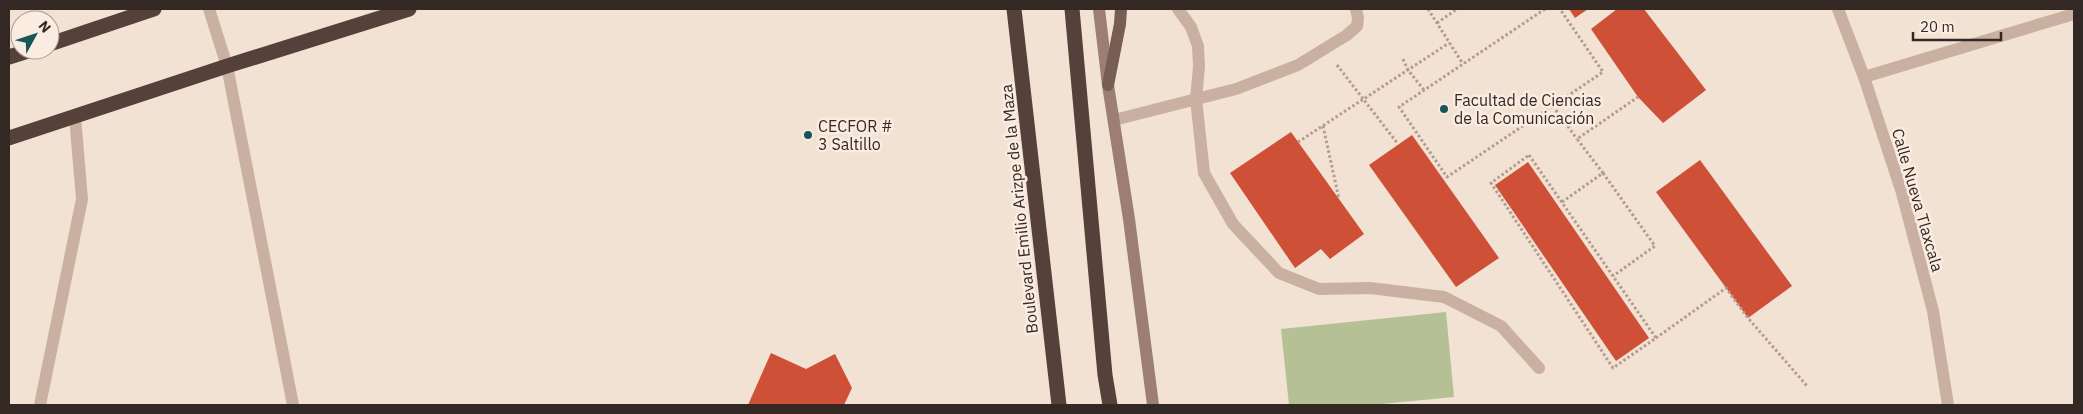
<svg xmlns="http://www.w3.org/2000/svg" width="2083" height="414" font-family="'IBM Plex Sans',sans-serif">
	<style>
		.green { fill: #b5c194 }
		.building { fill: #cd5037 }
		.lines { fill: none; stroke-linecap: round; stroke-linejoin: round }
		.path { stroke: #b69a8b; stroke-width: 3; stroke-dasharray: 2.5 2.5; stroke-linecap: butt }
		.lane { stroke: #cab0a0; stroke-width: 12 }
		.street { stroke: #cab0a0; stroke-width: 12 }
		.secondary { stroke: #9d7e72; stroke-width: 12 }
		.primary { stroke: #775d54; stroke-width: 12 }
		.highway { stroke: #55413a; stroke-width: 15 }
		.poi-dot { fill: #185756; stroke: #faece1; stroke-width: 2 }
		.labels { text-anchor: middle; stroke-width: 5; stroke-linejoin: round; paint-order: stroke }
		.poi-label { font-size: 16px; fill: #332824; stroke: #faece1; text-anchor: start }
		.street-label { font-size: 16px; fill: #332824; stroke: #faece1 }
	</style>
	<rect width="100%" height="100%" fill="#f2e2d4"/>
	<!-- green -->
	<polygon class="green" points="1446,312 1454,397 1371,405 1289,405 1281,329"/>
	<!-- building -->
	<g class="building">
		<polygon points="1569,9 1588,9 1575,18"/>
		<polygon points="1617,9 1644,9 1706,90 1663,123 1638,97 1591,29"/>
		<polygon points="1291,132 1364,234 1330,259 1321,249 1295,268 1230,173"/>
		<polygon points="1412,135 1499,258 1456,287 1369,165"/>
		<polygon points="1700,160 1792,286 1748,318 1656,192"/>
		<polygon points="1528,162 1649,338 1616,361 1495,185"/>
		<polygon points="771,353 806,369 835,354 852,388 844,405 748,405"/>
	</g>
	<g class="lines">
		<!-- path -->
		<g class="path">
			<polyline points="1428,9 1463,64"/>
			<polyline points="1545,9 1399,107 1447,177 1603,72 1560,9"/>
			<polyline points="1437,23 1457,9"/>
			<polyline points="1403,59 1408,70 1424,90"/>
			<polyline points="1337,65 1398,144"/>
			<polyline points="1553,106 1577,139"/>
			<polyline points="1323,126 1339,199"/>
			<polyline points="1298,142 1449,43"/>
			<polygon points="1529,155 1656,338 1613,368 1491,183"/>
			<polyline points="1603,173 1655,246 1613,276"/>
			<polyline points="1562,202 1603,173 1577,139 1638,97"/>
			<polyline points="1656,338 1726,288 1748,318 1807,386"/>
		</g>
		<!-- lane -->
		<g class="lane">
			<polyline points="1178,9 1191,27 1198,46 1199,67 1196,99 1204,173 1233,224 1279,273 1319,289 1370,288 1444,297 1501,326 1539,368"/>
			<polyline points="1114,120 1236,89 1298,65 1347,35 1357,26 1358,18 1356,9"/>
			<polyline points="40,405 82,199 75,117"/>
		</g>
		<!-- street -->
		<g class="street">
			<polyline points="209,9 227,66 293,405"/>
			<polyline points="1838,9 1864,77 1902,193 1933,311 1948,405"/>
			<polyline points="1864,77 2074,14"/>
		</g>
		<!-- secondary -->
		<polyline class="secondary" points="1099,9 1108,85 1129,219 1153,405"/>
		<!-- primary -->
		<polyline class="primary" points="1108,85 1120,24 1121,9"/>
		<!-- highway -->
		<g class="highway">
			<polyline points="1014,9 1059,405"/>
			<polyline points="1072,9 1105,375 1110,405"/>
			<polyline points="50,44 154,9"/>
			<polyline points="9,57 31,50"/>
			<polyline points="9,138 227,66 409,9"/>
		</g>
	</g>
	<!-- markers -->
	<g class="poi-dot">
		<circle cx="1444" cy="109" r="5"/>
		<circle cx="808" cy="135" r="5"/>
	</g>
	<g class="labels">
		<!-- poi labels -->
		<g class="poi-label">
			<text x="1454" y="106">Facultad de Ciencias<tspan x="1454" dy="18">de la Comunicación</tspan></text>
			<text x="818" y="132">CECFOR #<tspan x="818" dy="18">3 Saltillo</tspan></text>
		</g>
		<!-- street labels -->
		<g class="street-label">
			<text transform="translate(1918 200) rotate(74)" y="6">Calle Nueva Tlaxcala</text>
			<text transform="translate(1019 209) rotate(-96)" y="6">Boulevard Emilio Arizpe de la Maza</text>
		</g>
	</g>
	<!-- border -->
	<rect width="2083" height="414" fill="none" stroke="#332824" stroke-width="20"/>
	<!-- north arrow -->
	<g transform="translate(35 35) rotate(50)"><circle r="24" fill="#faece1" stroke="#aa9e95"/>
	<path d="M0-4L9 19L0 12L-9 19Z" fill="#185756"/>
	<text y="-8" font-size="14" font-weight="bold" text-anchor="middle" fill="#332824">N</text>
	</g>
	<!-- scale -->
	<path d="M1913 32v8h88v-8" fill="none" stroke="#332824" stroke-width="2.5"/>
	<text x="1920" y="32" font-size="15" fill="#332824" stroke="#faece1" stroke-width="4" paint-order="stroke">20 m</text>
</svg>
